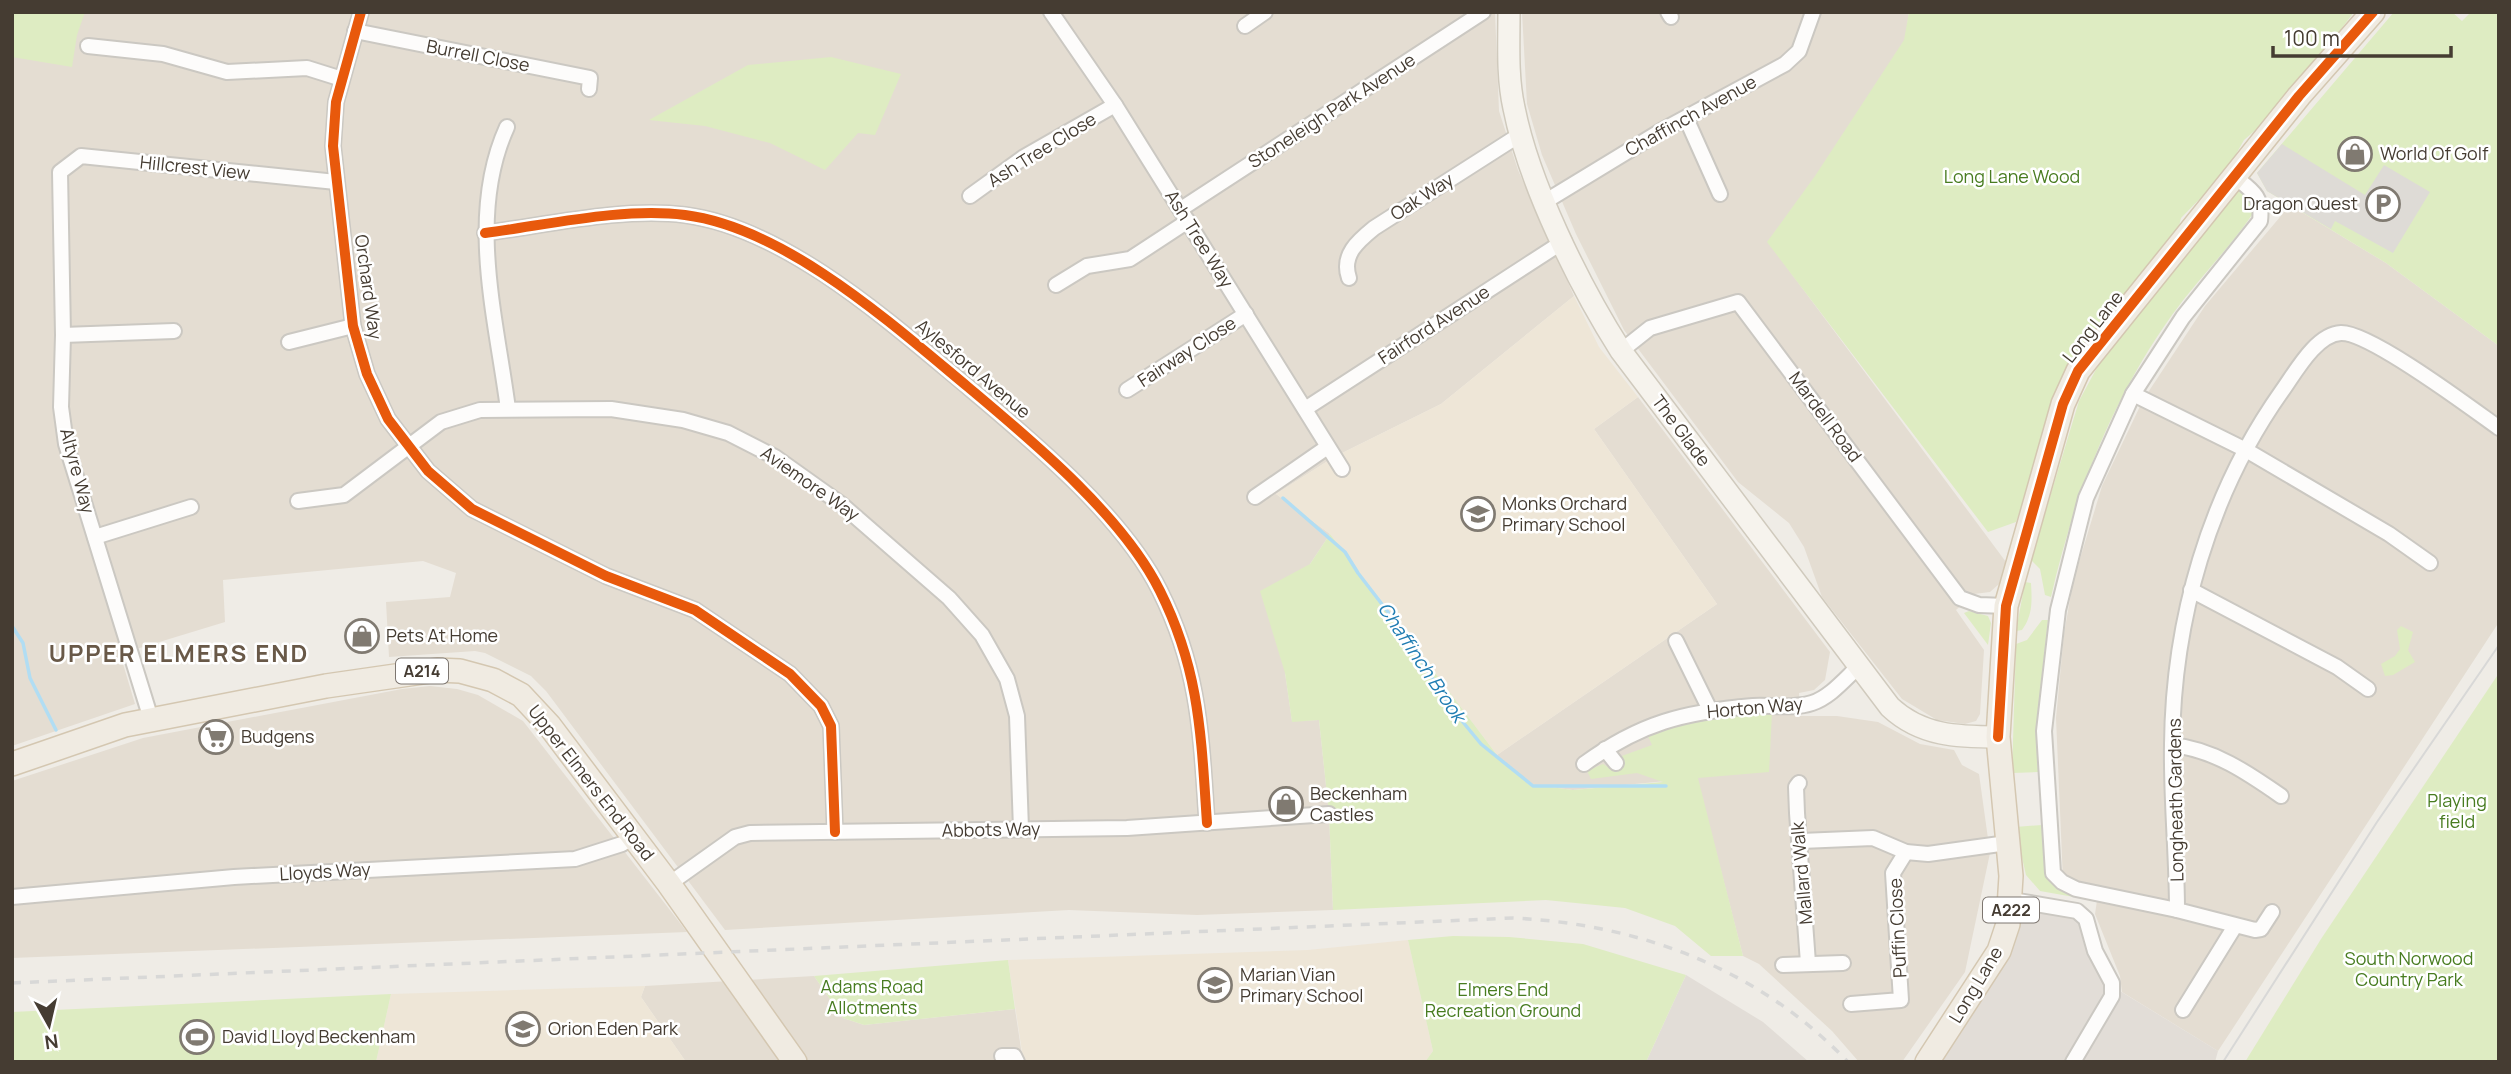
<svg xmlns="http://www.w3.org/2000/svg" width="2511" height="1074" font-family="Manrope,sans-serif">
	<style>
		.residential { fill: #e4ddd2 }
		.industrial { fill: #e2ddd7 }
		.education { fill: #eee6d7 }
		.green { fill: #deecc2 }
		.parking { fill: #dedbd6 }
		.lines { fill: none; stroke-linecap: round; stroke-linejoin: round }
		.stream { stroke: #b1ddf3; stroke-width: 3.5 }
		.street-casing { stroke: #cbc8c2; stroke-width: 18 }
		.secondary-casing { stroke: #d0cabd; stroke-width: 24 }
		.primary-casing { stroke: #d4c7b1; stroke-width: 26 }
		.street { stroke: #fdfcfb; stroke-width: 14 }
		.secondary { stroke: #f6f3ed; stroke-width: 21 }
		.primary { stroke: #f0ebe2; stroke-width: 23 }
		.tram { stroke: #d8d8d7; stroke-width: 2 }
		.rail { stroke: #d8d8d7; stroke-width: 3.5; stroke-dasharray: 9 9; stroke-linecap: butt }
		.cycleway-casing { stroke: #fff; stroke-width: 15 }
		.cycleway { stroke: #e8590c; stroke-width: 10 }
		.labels { text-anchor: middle; stroke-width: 5; stroke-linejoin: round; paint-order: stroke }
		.shield { fill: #fff; stroke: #7d7670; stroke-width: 2 }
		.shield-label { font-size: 16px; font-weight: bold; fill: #453c32 }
		.street-label { font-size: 18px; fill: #453c32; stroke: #fff }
		.poi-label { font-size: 18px; fill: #453c32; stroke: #fff; text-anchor: start }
		.park-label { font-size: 18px; fill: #487c20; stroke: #fff }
		.water-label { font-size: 19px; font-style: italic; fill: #207db2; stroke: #fff }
		.district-label { font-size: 24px; font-weight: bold; letter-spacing: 2px; fill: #695948; stroke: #fff }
	</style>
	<rect width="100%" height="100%" fill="#efece6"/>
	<!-- residential -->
	<g class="residential">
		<polygon points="12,12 1495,12 1499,111 1518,170 1574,296 1441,404 1334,457 1276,494 1330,534 1310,564 1285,673 1292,721 1319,720 1329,814 1333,910 1197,915 1069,910 725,930 546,691 531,676 485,653 475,651 389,657 386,602 450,597 456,573 423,561 223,580 225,622 120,654 135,704 12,746"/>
		<polygon points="1522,12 1909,12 1905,40 1816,176 1768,242 2006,562 1999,584 1990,592 1974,594 1956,610 1984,650 1980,714 1976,721 1965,724 1937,720 1902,699 1822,597 1804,547 1789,523 1738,482 1624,330 1576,234 1542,155 1527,104"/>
		<polygon points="2290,205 2386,263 2499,346 2499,622 2218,1051 2122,992 2120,976 2095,914 2099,887 2063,880 2056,718 2064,634 2073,582 2102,486 2143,400 2205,306"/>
		<polygon points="1638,397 1830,652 1825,680 1814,690 1799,693 1800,716 1837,716 1878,722 1920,744 1954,750 1962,765 1979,774 1990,853 1965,972 1902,1062 1859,1062 1832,1031 1759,964 1743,956 1697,778 1573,790 1528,784 1497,755 1717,604 1594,429"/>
		<polygon points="430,686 457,689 478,695 523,721 687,932 12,958 12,781 143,738 402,689"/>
		<polygon points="814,976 843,1018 864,1025 1015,1009 1023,1062 686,1062 641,997 645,986"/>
	</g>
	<!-- industrial -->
	<g class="industrial">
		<polygon points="2034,909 2067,913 2078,919 2102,980 2218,1051 2215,1062 1937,1062 2020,916"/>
		<polygon points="1686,975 1763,1022 1809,1062 1646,1062"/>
	</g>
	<!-- education -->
	<g class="education">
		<polygon points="1574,296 1599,347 1638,397 1594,429 1717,604 1497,755 1330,534 1276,494 1334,457 1441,404"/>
		<polygon points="1408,940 1433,1051 1425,1062 1028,1062 1023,1058 1008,960 1308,950"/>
		<polygon points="645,986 641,997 686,1062 376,1062 391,994"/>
	</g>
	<!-- green -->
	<g class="green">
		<polygon points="12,12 85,12 77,35 72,67 12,57"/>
		<polygon points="1909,12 2354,12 2281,108 2244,140 2226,172 2181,218 2176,239 2074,355 2016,522 1988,532 1767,242 1815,176 1904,40"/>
		<polygon points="2394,12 2452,12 2462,21 2471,12 2499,12 2499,346 2386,263 2267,191 2257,173"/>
		<polygon points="831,57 901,74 875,135 858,133 825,170 770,143 705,126 649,120 748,65"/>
		<path d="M2238 191C2248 197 2255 202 2252 215 2228 250 2197 280 2172 315 2113 397 2073 499 2051 597L2045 595 2040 569 2031 560 2079 401 2100 362Z"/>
		<path d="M1330 534 1497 755 1528 784 1573 790 1663 782 1637 773 1591 779 1587 771 1603 764 1615 772 1624 767 1619 757 1652 745 1647 734C1688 719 1729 713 1772 713L1769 772 1698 778 1743 956H1711L1675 926 1625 908 1546 900 1333 910 1329 814 1319 720 1292 722 1285 673 1260 591 1310 564Z"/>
		<path d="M2025 582 2031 583C2032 601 2033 615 2022 630L2016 631Z"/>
		<polygon points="1969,611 1988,616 1991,623 1988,645 1964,613"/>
		<polygon points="2042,620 2048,620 2036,731 2038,772 2012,773 2016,644 2027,640"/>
		<polygon points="2401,626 2413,632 2408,650 2415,662 2393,675 2385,676 2381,664 2395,656 2400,649 2397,630"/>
		<polygon points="2499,673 2499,1062 2245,1062 2321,939"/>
		<path d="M2042 825C2045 861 2040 878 2074 897L2040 891 2026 875 2015 827Z"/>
		<polygon points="1453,936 1509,937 1583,944 1686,975 1646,1062 1425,1062 1433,1051 1408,940"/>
		<polygon points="1008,960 1015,1009 864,1025 843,1018 814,976"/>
		<polygon points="391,994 376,1062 12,1062 12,1012"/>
	</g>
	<!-- parking -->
	<polygon class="parking" points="2282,144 2365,195 2384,165 2430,192 2393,253 2335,221 2331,229 2267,191 2257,173"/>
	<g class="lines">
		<!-- stream -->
		<g class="stream">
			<polyline points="1283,498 1345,552 1358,573 1408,638 1448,704 1481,744 1533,786 1666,786"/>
			<polyline points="12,626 23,643 30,678 56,730"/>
		</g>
		<!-- street casing -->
		<g class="street-casing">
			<g id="street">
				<polyline points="361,12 336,102 333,146 353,326 367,374 388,419 428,471 472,509 606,576 695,610 790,674 821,706 831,726 835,832"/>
				<polyline points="1051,12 1115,105 1342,469"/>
				<polyline points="1668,12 1671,17"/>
				<polyline points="1245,26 1265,12"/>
				<polyline points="355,31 590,78 589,89"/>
				<polyline points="88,46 163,54 227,72 307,68 342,79"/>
				<polyline points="1686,118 1720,194"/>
				<path d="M507 127C467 215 496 317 508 409"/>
				<polyline points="970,196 1024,157 1115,105"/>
				<polyline points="1546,201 1661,131 1785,64 1799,51 1813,12"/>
				<polyline points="1181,209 1483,12"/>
				<path d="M485 233C547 225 623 207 685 215 786 228 892 324 968 387 1031 440 1123 516 1160 591 1200 671 1201 736 1207 823"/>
				<path d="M1349 278C1341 255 1358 241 1374 228L1521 134"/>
				<polyline points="1056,285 1087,266 1130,259 1188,221"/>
				<polyline points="63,335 174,331"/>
				<polyline points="289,342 353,326"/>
				<polyline points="1621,351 1650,328 1738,302 1960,598 1979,605 2006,606"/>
				<polyline points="1127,390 1246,314"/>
				<polyline points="2133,394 2246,450 2389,534 2430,563"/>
				<polyline points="1305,409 1564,241"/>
				<polyline points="1255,497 1326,448"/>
				<polyline points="298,501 344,495 441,422 480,410 611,409 683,420 728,433 775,457 841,504 949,598 982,635 1007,679 1017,716 1021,829"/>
				<polyline points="95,537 191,507"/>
				<polyline points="2191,590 2337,667 2368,689"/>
				<polyline points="1676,641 1710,710"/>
				<polyline points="151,719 66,444 61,407 63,335 60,172 81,156 336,182"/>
				<path d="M2172 745C2213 749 2248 773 2281 796"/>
				<polyline points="1605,749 1616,763"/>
				<path d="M1584 764C1640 723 1684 712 1753 706 1771 705 1794 709 1812 703 1830 697 1844 680 1858 667"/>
				<polyline points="1799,783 1796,787 1797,813 1808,963"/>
				<polyline points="1801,841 1873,838 1906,852 1928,854 2007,843"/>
				<polyline points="669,884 735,837 750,833 1127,828 1329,814"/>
				<polyline points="12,897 234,877 575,859 622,844 634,837"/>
				<polyline points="2012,900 2077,911 2086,919 2095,951 2112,983 2112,996 2073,1062"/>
				<path d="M2177 910 2076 889 2062 882 2053 873 2044 731 2058 610 2086 498 2133 394 2183 317 2260 221C2263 197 2253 191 2235 177"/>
				<path d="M2272 912 2261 929 2255 930 2177 910C2177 855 2171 800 2172 745 2173 620 2209 494 2282 391 2295 373 2316 334 2341 333 2370 332 2471 408 2499 428"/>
				<polyline points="1783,965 1843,963"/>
				<polyline points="1851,1004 1901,1000 1893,873 1906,852"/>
				<polyline points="2183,1010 2235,926"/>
				<polyline points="1002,1056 1014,1056 1017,1062"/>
			</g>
		</g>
		<!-- secondary casing -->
		<g class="secondary-casing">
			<path id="secondary" d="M1509 12C1509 43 1507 77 1514 108 1529 184 1579 285 1621 351L1890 707C1921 736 1958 737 1998 737"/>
		</g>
		<!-- primary casing -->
		<g class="primary-casing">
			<g id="primary">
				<polyline points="12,764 125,725 326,686 437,670 460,671 493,680 521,695 549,725 669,884 795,1062"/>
				<polyline points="1927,1062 1999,951 2008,924 2011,876 1998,737 2006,606 2063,404 2078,371 2299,96 2373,12"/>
			</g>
		</g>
		<!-- street -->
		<use href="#street" class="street"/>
		<!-- secondary -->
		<use href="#secondary" class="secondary"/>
		<!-- primary -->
		<use href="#primary" class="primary"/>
		<!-- tram -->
		<polyline class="tram" points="2223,1062 2377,822 2499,645"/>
		<!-- rail -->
		<path class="rail" d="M12 983 1513 918C1640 924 1759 969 1848 1062"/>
		<!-- cycleway casing -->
		<g class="cycleway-casing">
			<g id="cycleway">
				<polyline points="361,12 336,102 333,146 353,326 367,374 388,419 428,471 472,509 606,576 695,610 790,674 821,706 831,726 835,832"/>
				<path d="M485 233C547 225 623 207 685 215 786 228 892 324 968 387 1031 440 1123 516 1160 591 1200 671 1201 736 1207 823"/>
				<polyline points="1998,737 2006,606 2063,404 2078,371 2299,96 2373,12"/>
			</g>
		</g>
		<!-- cycleway -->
		<use href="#cycleway" class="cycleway"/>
	</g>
	<!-- icons -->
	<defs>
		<g id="shop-ring" transform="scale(1.75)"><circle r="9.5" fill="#fff" stroke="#807a71" stroke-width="1.5"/><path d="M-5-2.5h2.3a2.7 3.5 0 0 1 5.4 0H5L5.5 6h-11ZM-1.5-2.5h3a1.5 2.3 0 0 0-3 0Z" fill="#807a71"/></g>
		<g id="parking-ring" transform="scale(1.75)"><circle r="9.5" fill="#fff" stroke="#807a71" stroke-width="1.5"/><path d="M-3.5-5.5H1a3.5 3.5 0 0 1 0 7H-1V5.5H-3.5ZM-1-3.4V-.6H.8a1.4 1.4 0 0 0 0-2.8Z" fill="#807a71"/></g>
		<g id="school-ring" transform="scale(1.75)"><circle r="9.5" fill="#fff" stroke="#807a71" stroke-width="1.5"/><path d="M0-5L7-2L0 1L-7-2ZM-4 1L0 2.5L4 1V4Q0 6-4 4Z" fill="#807a71"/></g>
		<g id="supermarket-ring" transform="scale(1.75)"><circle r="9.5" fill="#fff" stroke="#807a71" stroke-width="1.5"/><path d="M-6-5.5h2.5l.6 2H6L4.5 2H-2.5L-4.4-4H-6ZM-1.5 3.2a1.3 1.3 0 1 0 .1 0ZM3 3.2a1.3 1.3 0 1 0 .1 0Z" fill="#807a71"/></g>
		<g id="stadium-ring" transform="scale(1.75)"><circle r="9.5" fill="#fff" stroke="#807a71" stroke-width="1.5"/><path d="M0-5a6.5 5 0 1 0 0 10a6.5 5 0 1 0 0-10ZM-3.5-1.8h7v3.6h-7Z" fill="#807a71"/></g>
	</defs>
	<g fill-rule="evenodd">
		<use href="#shop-ring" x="2355" y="154"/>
		<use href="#parking-ring" x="2383" y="204"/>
		<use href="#school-ring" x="1478" y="514"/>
		<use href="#shop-ring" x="362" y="636"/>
		<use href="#supermarket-ring" x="216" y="737"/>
		<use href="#shop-ring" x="1286" y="804"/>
		<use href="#school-ring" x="1215" y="985"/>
		<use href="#school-ring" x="523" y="1029"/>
		<use href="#stadium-ring" x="197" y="1037"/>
	</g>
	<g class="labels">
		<!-- shield labels -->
		<g class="shield">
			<rect x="396" y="658.5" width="52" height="25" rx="5"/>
			<rect x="1983" y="897.5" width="56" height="25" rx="5"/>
		</g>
		<g class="shield-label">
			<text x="422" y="677">A214</text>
			<text x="2011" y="916">A222</text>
		</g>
		<!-- street labels -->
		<g class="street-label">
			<text transform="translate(478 56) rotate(11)" y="6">Burrell Close</text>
			<text transform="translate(1332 111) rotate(-33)" y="6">Stoneleigh Park Avenue</text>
			<text transform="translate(1691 116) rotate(-29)" y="6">Chaffinch Avenue</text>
			<text transform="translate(1042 150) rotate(-32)" y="6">Ash Tree Close</text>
			<text transform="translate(195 168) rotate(6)" y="6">Hillcrest View</text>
			<text transform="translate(1422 197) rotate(-33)" y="6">Oak Way</text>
			<text transform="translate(1199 239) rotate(58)" y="6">Ash Tree Way</text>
			<text transform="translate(368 287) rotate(82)" y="6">Orchard Way</text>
			<text transform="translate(1434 325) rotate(-33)" y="6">Fairford Avenue</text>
			<text transform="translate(2093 327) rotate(-52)" y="6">Long Lane</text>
			<text transform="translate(1187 352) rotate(-33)" y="6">Fairway Close</text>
			<text transform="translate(973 369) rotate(40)" y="6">Aylesford Avenue</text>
			<text transform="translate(1825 417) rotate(53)" y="6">Mardell Road</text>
			<text transform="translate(1681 431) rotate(53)" y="6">The Glade</text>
			<text transform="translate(77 471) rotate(75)" y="6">Altyre Way</text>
			<text transform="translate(810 484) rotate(35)" y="6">Aviemore Way</text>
			<text transform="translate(1755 708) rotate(-5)" y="6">Horton Way</text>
			<text transform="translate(591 783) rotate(52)" y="6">Upper Elmers End Road</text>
			<text transform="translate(2176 800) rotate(-91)" y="6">Longheath Gardens</text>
			<text transform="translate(991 830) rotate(-1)" y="6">Abbots Way</text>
			<text transform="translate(325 872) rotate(-3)" y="6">Lloyds Way</text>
			<text transform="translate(1802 873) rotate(-95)" y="6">Mallard Walk</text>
			<text transform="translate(1898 928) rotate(-93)" y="6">Puffin Close</text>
			<text transform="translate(1976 985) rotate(-59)" y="6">Long Lane</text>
		</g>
		<!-- poi labels -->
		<g class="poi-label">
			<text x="2380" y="160">World Of Golf</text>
			<text x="2358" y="210" text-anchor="end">Dragon Quest</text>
			<text x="1502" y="510">Monks Orchard<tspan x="1502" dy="21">Primary School</tspan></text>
			<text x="386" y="642">Pets At Home</text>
			<text x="241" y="743">Budgens</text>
			<text x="1310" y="800">Beckenham<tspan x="1310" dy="21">Castles</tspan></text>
			<text x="1240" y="981">Marian Vian<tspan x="1240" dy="21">Primary School</tspan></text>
			<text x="548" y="1035">Orion Eden Park</text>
			<text x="222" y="1043">David Lloyd Beckenham</text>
		</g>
		<!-- park labels -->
		<g class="park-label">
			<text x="2012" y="183">Long Lane Wood</text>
			<text x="2457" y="807">Playing<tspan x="2457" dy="21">field</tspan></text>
			<text x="2409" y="965">South Norwood<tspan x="2409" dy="21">Country Park</tspan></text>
			<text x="872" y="993">Adams Road<tspan x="872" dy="21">Allotments</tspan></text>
			<text x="1503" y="996">Elmers End<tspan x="1503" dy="21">Recreation Ground</tspan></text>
		</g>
		<!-- water labels -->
		<g class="water-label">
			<text transform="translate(1422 662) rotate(56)" y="7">Chaffinch Brook</text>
		</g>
		<!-- district labels -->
		<g class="district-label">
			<text x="179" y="662">UPPER ELMERS END</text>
		</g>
	</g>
	<!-- border -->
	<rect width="2511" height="1074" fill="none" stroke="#453c32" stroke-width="28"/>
	<!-- north arrow -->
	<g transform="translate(49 1025) rotate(172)" stroke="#ffffff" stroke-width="5" paint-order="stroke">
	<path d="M0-5L12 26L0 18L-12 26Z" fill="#453c32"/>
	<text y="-10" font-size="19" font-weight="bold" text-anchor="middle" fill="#453c32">N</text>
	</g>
	<!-- scale -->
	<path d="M2273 46v10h178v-10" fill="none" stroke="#453c32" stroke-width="3.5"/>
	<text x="2284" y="46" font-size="21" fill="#453c32" stroke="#ffffff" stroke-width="5" paint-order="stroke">100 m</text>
</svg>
